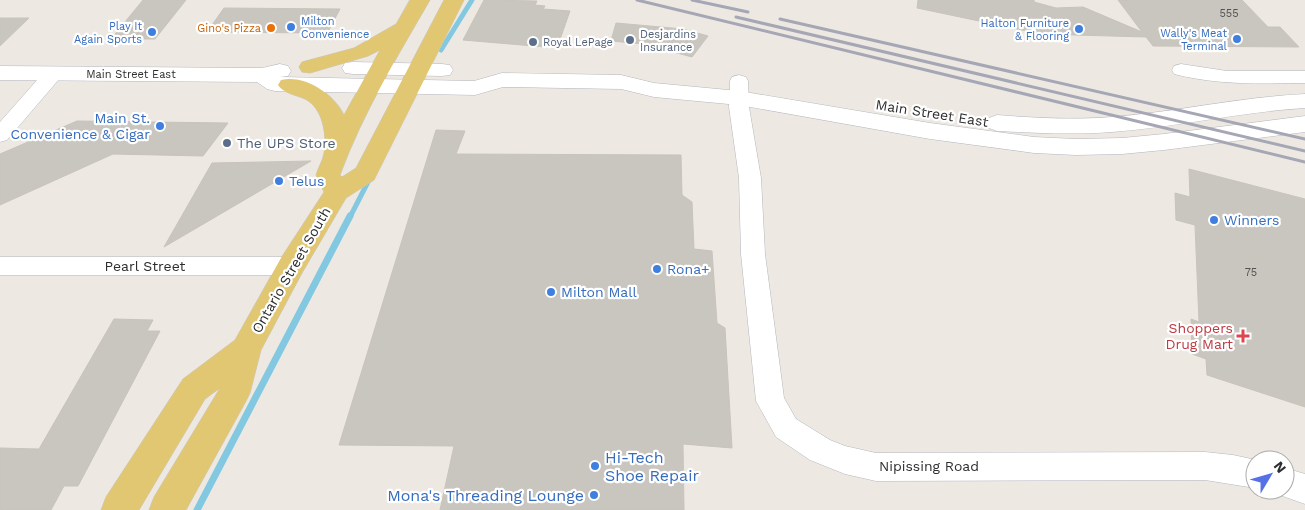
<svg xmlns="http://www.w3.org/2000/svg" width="1305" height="510" font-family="'Work Sans',sans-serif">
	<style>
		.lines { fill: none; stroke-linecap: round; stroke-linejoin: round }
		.stream-far1 { stroke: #82c8e1; stroke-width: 5 }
		.stream { stroke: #82c8e1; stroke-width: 7 }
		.building { fill: #c9c6c0; stroke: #c8c4bb }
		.minor-casing { stroke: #b5b7bf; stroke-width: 1 }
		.secondary-casing { stroke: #b5b7bf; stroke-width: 1 }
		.primary-casing { stroke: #c8c8c8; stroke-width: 1 }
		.minor { fill: #fff; fill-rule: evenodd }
		.secondary { fill: #fff; fill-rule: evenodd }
		.primary { fill: #e1c772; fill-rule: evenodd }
		.rail { stroke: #a5a7b5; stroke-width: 3 }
		.shop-dot { fill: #3f7fe0; stroke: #fff; stroke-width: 2 }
		.food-dot { fill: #e8710a; stroke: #fff; stroke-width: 2 }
		.service-dot { fill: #5c6f8a; stroke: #fff; stroke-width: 2 }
		.health-dot { fill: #e0444e; stroke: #fff; stroke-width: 2 }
		.labels { text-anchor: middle; stroke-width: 4.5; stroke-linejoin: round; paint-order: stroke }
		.number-label { font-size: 11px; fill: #545352 }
		.far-shop-label { font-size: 11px; fill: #366cbe; stroke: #fff; text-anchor: end }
		.far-food-label { font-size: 11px; fill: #c56008; stroke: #fff; text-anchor: end }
		.far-service-label { font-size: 11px; fill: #4e5e75; stroke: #fff; text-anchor: start }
		.far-street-label { font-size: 11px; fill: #2d2d2d; stroke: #fff }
		.street-label { font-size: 14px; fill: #2d2d2d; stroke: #fff }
		.shop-label { font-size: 14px; fill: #366cbe; stroke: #fff; text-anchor: start }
		.service-label { font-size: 14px; fill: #4e5e75; stroke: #fff; text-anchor: start }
		.health-label { font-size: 14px; fill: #be3a42; stroke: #fff; text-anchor: end }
		.near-shop-label { font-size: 16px; fill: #366cbe; stroke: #fff; text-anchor: start }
	</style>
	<rect width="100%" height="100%" fill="#ede8e2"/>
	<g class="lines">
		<!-- stream-far1 -->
		<g class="stream-far1">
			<polyline points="441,50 472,0"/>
			<polyline points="350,217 370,178"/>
		</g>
		<!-- stream -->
		<polyline class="stream" points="197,510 350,216"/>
	</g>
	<!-- building -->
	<g class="building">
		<polygon points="143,0 186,0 155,39 111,39"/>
		<polygon points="484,0 537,1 535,5 545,6 543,9 570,11 557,48 463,40"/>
		<polygon points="918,0 1034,0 1034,2 1056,8 1083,7 1142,32 1118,0 1242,0 1268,27 1280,27 1299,47 1153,46 1146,37 1041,34 917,8"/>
		<polygon points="224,8 340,9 329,30 322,33 207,32"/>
		<polygon points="0,18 29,18 0,46"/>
		<polygon points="616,23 683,29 708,36 692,57 644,44 611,41"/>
		<polygon points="77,121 228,123 203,156 113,154 0,205 0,154"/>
		<polygon points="436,130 465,131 456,154 681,155 682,195 692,202 694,249 712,251 717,323 725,328 732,448 683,444 684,510 440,510 454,446 339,445"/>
		<polygon points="311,161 164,247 212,163"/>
		<polygon points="1189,169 1305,199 1305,407 1207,375 1206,359 1192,354 1191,319 1199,322 1195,225 1176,220 1175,193 1190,197"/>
		<polygon points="114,319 153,320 147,331 160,331 78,486 64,486 51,510 0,510 0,448 39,449"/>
	</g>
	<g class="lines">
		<!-- minor casing -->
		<g class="minor-casing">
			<g id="minor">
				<path d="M1181 64 1227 71H1305V83C1261 84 1217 85 1174 74L1172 70 1174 66Z"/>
				<polygon points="53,68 60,70 62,74 60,78 7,140 0,142 0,122 46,70"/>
				<polygon points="739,75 746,77 748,81 749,107 761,178 765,254 784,398 796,419 830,440 845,446 876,453 1205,452 1233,455 1256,460 1255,488 1205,480 876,481 845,474 810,460 776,437 756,401 741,254 739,178 729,107 730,81 732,77"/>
				<polygon points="0,257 291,257 300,259 303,266 300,273 291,275 0,275"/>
				<polygon points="1285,468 1305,474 1305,504 1274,493 1273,490 1285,490"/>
			</g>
		</g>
		<!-- secondary casing -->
		<g class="secondary-casing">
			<g id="secondary">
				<polygon points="353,62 442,64 450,65 453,70 450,75 442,76 353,74 345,73 342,68 345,63"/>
				<polygon points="280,64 288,66 291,71 288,76 280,77 474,81 502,73 621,75 654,83 739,91 930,123 1034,137 1076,139 1122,138 1164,134 1305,116 1305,132 1164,150 1122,154 1076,155 1034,153 930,139 739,105 654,97 621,89 503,87 475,95 275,91 267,89 257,82 0,80 0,66 262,68"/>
				<path d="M1305 94V108C1240 112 1176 127 1112 132 1073 135 1035 133 997 131L989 128 985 123 989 118 997 115C1035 118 1073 120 1112 117 1176 112 1240 97 1305 94Z"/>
			</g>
		</g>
		<!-- primary casing -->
		<g class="primary-casing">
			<path id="primary" d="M410 0H430C397 57 363 113 340 175L342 177 356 168 444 0H464L374 180 346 198 302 273 261 350 250 393 245 403 186 510H149L154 497 220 388 205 399 139 510H101L106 497 183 379 235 340 281 258 324 192 316 175C318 168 323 160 324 153 327 135 323 108 305 99 296 95 283 93 278 85L281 80C305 74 334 94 344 115L380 50 368 56 310 73 302 72 299 67 302 62 354 48 396 24Z"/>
		</g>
		<!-- minor -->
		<use href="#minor" class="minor"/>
		<!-- secondary -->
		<use href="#secondary" class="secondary"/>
		<!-- primary -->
		<use href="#primary" class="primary"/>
		<!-- rail -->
		<g class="rail">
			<polyline points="637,0 1305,162"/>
			<polyline points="692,0 748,12"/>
			<polyline points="736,17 1305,151"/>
			<polyline points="780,19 1305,139"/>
		</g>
	</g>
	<!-- markers -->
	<g class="shop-dot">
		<circle cx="291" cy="27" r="5"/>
		<circle cx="1079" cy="29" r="5"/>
		<circle cx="152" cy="32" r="5"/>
		<circle cx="1237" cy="39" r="5"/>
		<circle cx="160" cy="126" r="5"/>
		<circle cx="279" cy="181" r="5"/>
		<circle cx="1214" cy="220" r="5"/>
		<circle cx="657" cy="269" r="5"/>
		<circle cx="551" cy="292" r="5"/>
		<circle cx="595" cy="466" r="5"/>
		<circle cx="594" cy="495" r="5"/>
	</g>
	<circle class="food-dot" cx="271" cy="28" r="5"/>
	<g class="service-dot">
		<circle cx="630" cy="40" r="5"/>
		<circle cx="533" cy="42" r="5"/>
		<circle cx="227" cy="143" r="5"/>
	</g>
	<path class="health-dot" d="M1240.5 328.5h5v5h5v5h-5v5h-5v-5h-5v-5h5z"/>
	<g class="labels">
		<!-- number labels -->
		<g class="number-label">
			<text x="1229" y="17">555</text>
			<text x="1251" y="276">75</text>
		</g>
		<!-- far-shop labels -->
		<g class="far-shop-label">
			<text x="301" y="25" text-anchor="start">Milton<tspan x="301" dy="13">Convenience</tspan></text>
			<text x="1069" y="27">Halton Furniture<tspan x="1069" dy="13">&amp; Flooring</tspan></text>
			<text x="142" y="30">Play It<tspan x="142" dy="13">Again Sports</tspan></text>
			<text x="1227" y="37">Wally's Meat<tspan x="1227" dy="13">Terminal</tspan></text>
		</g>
		<!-- far-food labels -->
		<g class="far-food-label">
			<text x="261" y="32">Gino's Pizza</text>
		</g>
		<!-- far-service labels -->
		<g class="far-service-label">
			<text x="640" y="38">Desjardins<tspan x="640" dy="13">Insurance</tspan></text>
			<text x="543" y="46">Royal LePage</text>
		</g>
		<!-- far-street labels -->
		<g class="far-street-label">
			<text x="131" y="78">Main Street East</text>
		</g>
		<!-- street labels -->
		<g class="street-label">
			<text transform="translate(932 113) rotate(9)" y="5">Main Street East</text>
			<text x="145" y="271">Pearl Street</text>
			<text transform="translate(291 270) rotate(-60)" y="5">Ontario Street South</text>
			<text x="929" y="471">Nipissing Road</text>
		</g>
		<!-- shop labels -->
		<g class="shop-label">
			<text x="150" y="123" text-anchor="end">Main St.<tspan x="150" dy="16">Convenience &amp; Cigar</tspan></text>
			<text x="289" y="186">Telus</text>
			<text x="1224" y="225">Winners</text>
			<text x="667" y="274">Rona+</text>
			<text x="561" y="297">Milton Mall</text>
		</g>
		<!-- service labels -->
		<g class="service-label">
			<text x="237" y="148">The UPS Store</text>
		</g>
		<!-- health labels -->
		<g class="health-label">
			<text x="1233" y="333">Shoppers<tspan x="1233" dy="16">Drug Mart</tspan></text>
		</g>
		<!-- near-shop labels -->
		<g class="near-shop-label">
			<text x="605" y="463">Hi-Tech<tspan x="605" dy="18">Shoe Repair</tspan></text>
			<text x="584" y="501" text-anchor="end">Mona's Threading Lounge</text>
		</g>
	</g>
	<!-- north arrow -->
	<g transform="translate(1270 475) rotate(52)"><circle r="24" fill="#ffffff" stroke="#ababab"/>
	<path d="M0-4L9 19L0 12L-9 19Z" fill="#5671e5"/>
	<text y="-8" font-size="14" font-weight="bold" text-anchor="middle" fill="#2d2d2d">N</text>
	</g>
</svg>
